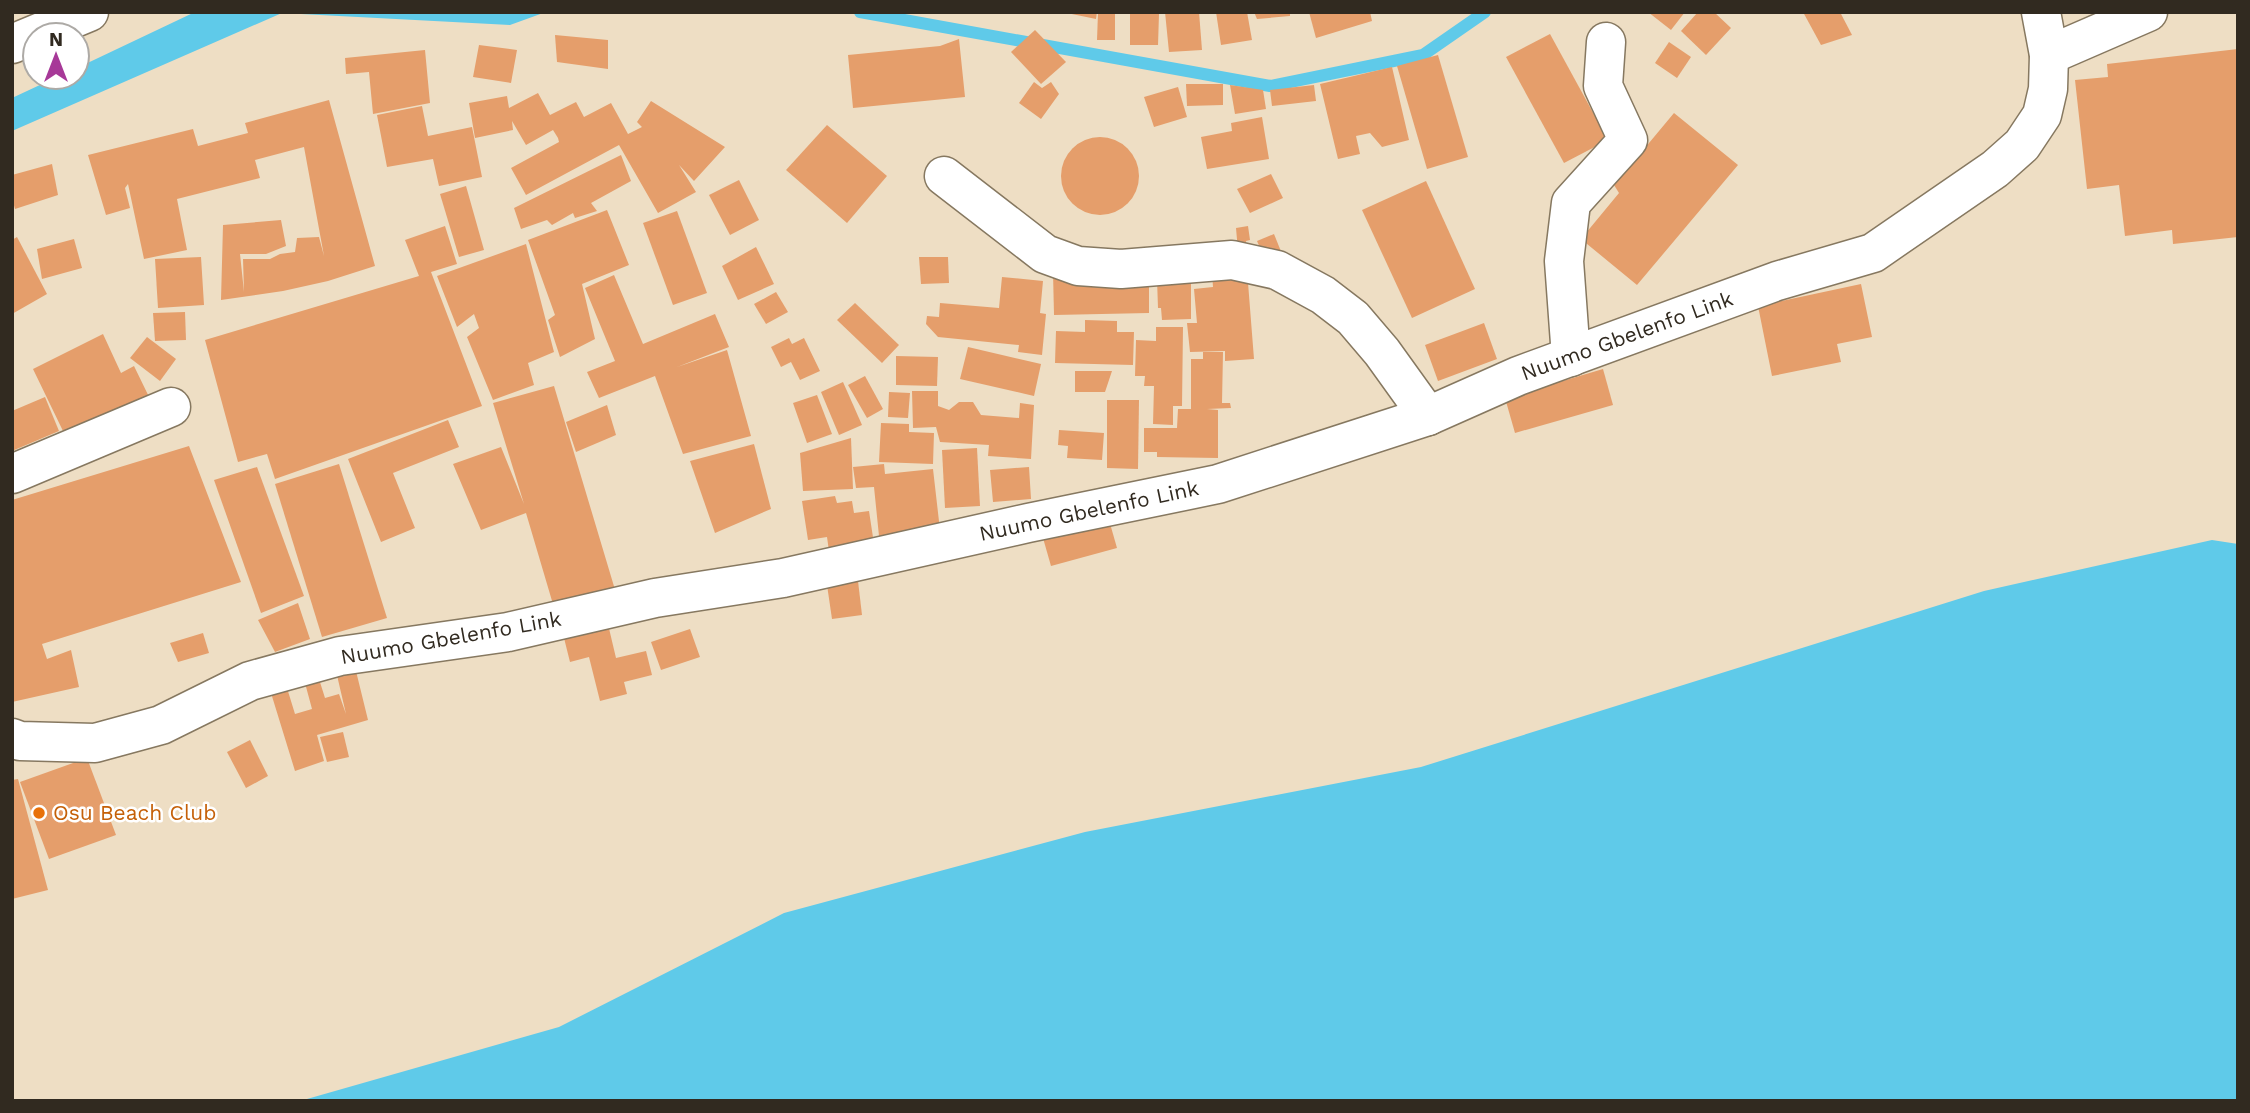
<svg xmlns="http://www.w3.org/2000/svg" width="2250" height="1113" font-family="'Work Sans',sans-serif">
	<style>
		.water { fill: #5fcae9 }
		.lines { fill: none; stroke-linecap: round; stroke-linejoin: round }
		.stream { stroke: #5fcae9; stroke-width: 12 }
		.building { fill: #e59e6b }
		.minor-casing { stroke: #867860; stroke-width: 41 }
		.minor { stroke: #fff; stroke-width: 38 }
		.food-dot { fill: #e8710a; stroke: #fff; stroke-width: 2.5 }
		.labels { text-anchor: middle; stroke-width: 5; stroke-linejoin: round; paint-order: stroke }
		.street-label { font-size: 21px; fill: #312a20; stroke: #fff }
		.food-label { font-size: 21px; fill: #c56008; stroke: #fff; text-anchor: start }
	</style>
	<rect width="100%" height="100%" fill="#eedec4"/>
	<!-- water -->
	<g class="water">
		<polygon points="195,12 546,12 510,25 282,13 12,131 12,98 57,77 77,77 77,68"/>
		<polygon points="2212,540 2238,544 2238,1101 300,1101 559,1027 784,913 1085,832 1421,767 1984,591"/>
	</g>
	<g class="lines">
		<!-- stream -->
		<polyline class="stream" points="860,12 1270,86 1423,55 1485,12"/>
	</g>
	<!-- building -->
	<g class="building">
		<polygon points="1062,12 1097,12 1096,19"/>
		<polygon points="1165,12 1199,12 1202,50 1169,52"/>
		<polygon points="1216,12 1247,12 1252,40 1221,45"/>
		<polygon points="1254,12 1290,12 1290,16 1257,19"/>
		<polygon points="1309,12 1370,12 1372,21 1316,38"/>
		<polygon points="1648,12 1685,12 1671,30"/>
		<polygon points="1698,12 1714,12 1731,28 1706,55 1681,31"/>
		<polygon points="1803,12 1840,12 1852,35 1821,45"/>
		<polygon points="1098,13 1115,14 1115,40 1097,40"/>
		<polygon points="1130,13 1159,13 1158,45 1130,45"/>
		<polygon points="1035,30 1066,62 1041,84 1011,52"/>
		<polygon points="1550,34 1608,140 1564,163 1506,57"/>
		<polygon points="555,35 608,40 608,69 557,62"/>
		<polygon points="959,39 965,97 853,108 848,55 940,46"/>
		<polygon points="1669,42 1691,57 1677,78 1655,63"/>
		<polygon points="479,45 517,50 511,83 473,77"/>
		<polygon points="2238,49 2238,237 2173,244 2172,230 2125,236 2119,185 2087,189 2075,80 2108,77 2107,64"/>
		<polygon points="425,50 430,103 373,114 369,72 346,74 345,58"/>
		<polygon points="1438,55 1468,157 1427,169 1397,66"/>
		<polygon points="1392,67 1409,140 1382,147 1370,133 1356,136 1360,154 1338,159 1320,84"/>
		<polygon points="1034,82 1042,88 1051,82 1059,94 1041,119 1019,103"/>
		<polygon points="1186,84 1223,84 1223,105 1187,106"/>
		<polygon points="1230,85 1263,90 1266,109 1235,114"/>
		<polygon points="1314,85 1316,101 1272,106 1270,90"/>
		<polygon points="1178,87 1187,117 1154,127 1144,97"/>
		<polygon points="538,93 550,115 576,102 584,117 611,103 628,134 642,127 637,122 651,101 725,147 694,181 679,165 696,192 658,213 619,145 526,195 511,168 559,142 558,138 553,130 526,145 512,121 513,130 475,138 469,103 507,96 509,108"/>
		<polygon points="329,100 375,266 328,281 283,291 221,300 223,225 281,220 286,246 266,254 240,254 244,292 243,259 270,259 280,254 295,252 297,238 319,237 324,256 304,147 255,160 260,178 177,199 187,250 144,259 128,184 125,188 130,208 106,215 88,155 193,129 198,146 248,133 245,123"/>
		<polygon points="422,106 428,136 472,127 482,177 439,186 433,159 387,167 377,115"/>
		<polygon points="1674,113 1738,165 1637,285 1581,239 1619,193 1614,185"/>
		<polygon points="1262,117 1269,159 1207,169 1201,137 1232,131 1231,123"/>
		<polygon points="827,125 887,176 847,223 786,170"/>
		<circle cx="1100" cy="176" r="39"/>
		<polygon points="621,155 631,181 591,203 597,211 575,218 573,213 552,225 547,220 521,229 514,208"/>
		<polygon points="52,164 58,195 15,209 12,198 12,175"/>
		<polygon points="1271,174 1283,198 1250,213 1237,189"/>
		<polygon points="739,180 759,220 730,235 709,195"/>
		<polygon points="1426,181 1475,289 1412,318 1362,210"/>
		<polygon points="466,186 484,250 459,257 440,194"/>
		<polygon points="607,210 629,265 582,284 595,339 560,357 548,320 555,315 528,240"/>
		<polygon points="677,211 707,293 673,305 643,223"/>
		<polygon points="445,226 457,264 431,272 482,406 275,479 267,454 238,462 205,340 419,276 405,240"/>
		<polygon points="1248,226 1250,240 1246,241 1247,250 1238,251 1236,228"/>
		<polygon points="1274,234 1284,259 1261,250 1257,241"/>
		<polygon points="17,237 47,294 12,314 12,240"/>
		<polygon points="74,239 82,268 42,279 37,249"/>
		<polygon points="526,244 554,352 528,363 534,385 493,400 467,337 479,328 474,314 457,327 437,276"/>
		<polygon points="756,247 774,284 738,300 722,266"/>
		<polygon points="201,257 204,305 158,308 155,259"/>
		<polygon points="919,257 948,257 949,283 921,284"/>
		<polygon points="1247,270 1254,359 1225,361 1225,351 1190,352 1187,323 1197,323 1194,289 1213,287 1212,273"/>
		<polygon points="1053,272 1149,285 1149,313 1054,315"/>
		<polygon points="614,275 643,344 715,314 729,347 677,367 727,350 751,436 683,454 655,376 599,398 587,372 615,361 585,288"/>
		<polygon points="1002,277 1043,281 1040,313 1046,314 1042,355 1018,352 1019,345 938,337 926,324 927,316 939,317 940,303 999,308"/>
		<polygon points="1157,279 1191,279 1191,319 1162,320 1161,308 1158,308"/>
		<polygon points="1861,284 1872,337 1837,344 1841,362 1772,376 1758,306"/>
		<polygon points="776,292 788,312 766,324 754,304"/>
		<polygon points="855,303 899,345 882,363 837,320"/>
		<polygon points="185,312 186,340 155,341 153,313"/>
		<polygon points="1085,320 1117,321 1117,332 1134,332 1133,365 1055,363 1056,331 1085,332"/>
		<polygon points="1484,323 1497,359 1438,381 1425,345"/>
		<polygon points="1156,327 1183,327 1182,406 1173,406 1173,425 1153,424 1154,386 1144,386 1145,376 1135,376 1136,340 1156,341"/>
		<polygon points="103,334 121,373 134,366 151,401 63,431 33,369"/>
		<polygon points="147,337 176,359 160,381 130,358"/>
		<polygon points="789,338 792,344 804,338 820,371 800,380 791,362 781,367 771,347"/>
		<polygon points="968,347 1041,364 1034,396 960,379"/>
		<polygon points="1203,352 1223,352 1222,403 1230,403 1231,408 1207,409 1218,410 1218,458 1157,457 1157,452 1144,452 1144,428 1177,428 1178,409 1191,409 1191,359 1203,359"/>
		<polygon points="896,356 938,357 937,386 896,385"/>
		<polygon points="1603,369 1613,405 1515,433 1505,398"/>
		<polygon points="1075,371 1112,371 1105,392 1075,392"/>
		<polygon points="865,376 883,409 867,418 848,385"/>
		<polygon points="843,382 862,425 839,435 821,392"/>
		<polygon points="554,386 616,593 555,611 526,513 481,530 453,464 501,447 524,504 493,403"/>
		<polygon points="912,391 938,391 938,406 949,410 959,402 973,402 981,415 1019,418 1020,403 1034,405 1031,459 988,456 989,445 940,442 936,427 913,428"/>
		<polygon points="889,392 910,393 908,418 888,417"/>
		<polygon points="817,395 832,434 807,443 793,403"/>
		<polygon points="45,397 59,431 12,451 12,411"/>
		<polygon points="1107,400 1139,400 1138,469 1107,468"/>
		<polygon points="607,405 616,435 576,452 566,422"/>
		<polygon points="448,420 459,447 393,473 415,528 381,542 348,459"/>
		<polygon points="881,423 909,424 909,432 934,433 933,464 879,462"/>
		<polygon points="1059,430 1104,433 1102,460 1067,458 1068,446 1058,445"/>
		<polygon points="851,438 853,489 803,491 800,453"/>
		<polygon points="754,444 771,509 715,533 690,461"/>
		<polygon points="189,446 241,582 42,644 47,659 71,650 79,687 12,702 12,500"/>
		<polygon points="977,448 980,506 945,508 942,450"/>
		<polygon points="339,464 387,618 322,637 275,484"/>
		<polygon points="884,464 885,474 933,469 940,530 879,536 874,487 856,488 853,467"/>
		<polygon points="257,467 304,596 261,613 214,480"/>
		<polygon points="1029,467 1031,499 993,502 990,470"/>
		<polygon points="835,496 837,503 852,501 854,513 869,511 874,544 829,551 827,537 808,540 802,501"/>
		<polygon points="1107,513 1117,548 1051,566 1041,531"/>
		<polygon points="858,581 862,615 832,619 827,585"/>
		<polygon points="298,603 310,639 275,652 258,620"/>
		<polygon points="607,620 616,658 646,651 652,675 624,682 627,694 600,701 589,657 570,662 562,630"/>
		<polygon points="690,629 700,657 661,670 651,642"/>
		<polygon points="203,633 209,653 178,662 170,643"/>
		<polygon points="355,667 368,720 317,735 324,761 295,771 271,693 287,688 295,714 312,709 305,683 319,679 325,698 339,694 346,714 336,671"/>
		<polygon points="343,732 349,757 327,762 320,737"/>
		<polygon points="250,740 268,776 246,788 227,752"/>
		<polygon points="87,758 116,835 49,859 20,782"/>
		<polygon points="18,779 48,890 12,899 12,780"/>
	</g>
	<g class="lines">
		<!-- minor casing -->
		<g class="minor-casing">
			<g id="minor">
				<polyline points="12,44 89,12"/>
				<polyline points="2049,55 2148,12"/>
				<polyline points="944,176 1045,254 1078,266 1121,269 1232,260 1277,270 1323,295 1353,318 1382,352 1428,416"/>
				<polyline points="1571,357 1564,261 1571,203 1628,140 1603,86 1606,42"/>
				<polyline points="12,474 171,407"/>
				<polyline points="12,738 20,741 95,743 161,725 250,681 340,656 508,632 655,598 783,578 1028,523 1218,484 1428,416 1518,376 1777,281 1873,253 1995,169 2022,145 2042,115 2048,89 2049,55 2041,12"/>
			</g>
		</g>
		<!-- minor -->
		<use href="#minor" class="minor"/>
	</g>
	<!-- markers -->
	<circle class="food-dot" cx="39" cy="813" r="7"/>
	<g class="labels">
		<!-- street labels -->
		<g class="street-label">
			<text transform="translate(1627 336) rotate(-20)" y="7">Nuumo Gbelenfo Link</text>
			<text transform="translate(1089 511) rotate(-12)" y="7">Nuumo Gbelenfo Link</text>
			<text transform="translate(451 638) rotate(-10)" y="7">Nuumo Gbelenfo Link</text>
		</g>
		<!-- food labels -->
		<g class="food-label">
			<text x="53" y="820">Osu Beach Club</text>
		</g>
	</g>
	<!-- border -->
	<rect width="2250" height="1113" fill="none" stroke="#312a20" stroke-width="28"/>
	<!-- north arrow -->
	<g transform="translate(56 56)"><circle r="33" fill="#ffffff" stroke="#adaaa6" stroke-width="2"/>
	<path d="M0-5L12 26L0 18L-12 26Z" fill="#a73998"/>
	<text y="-10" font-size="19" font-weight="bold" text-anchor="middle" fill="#312a20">N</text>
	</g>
</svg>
